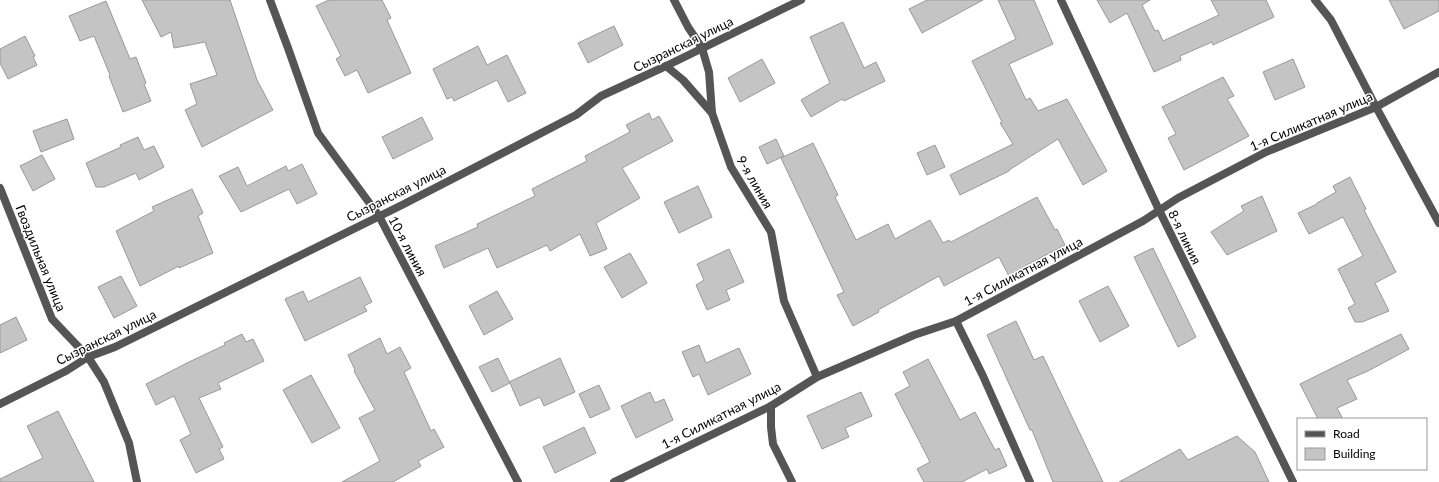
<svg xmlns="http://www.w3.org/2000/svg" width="1439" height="482" font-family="Lato,sans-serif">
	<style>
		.building { fill: #c4c4c4; stroke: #999 }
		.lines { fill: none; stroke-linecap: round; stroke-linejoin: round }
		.minor { stroke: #555; stroke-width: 8 }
		.tertiary { stroke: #555; stroke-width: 8 }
		.labels { text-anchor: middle; stroke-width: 3; stroke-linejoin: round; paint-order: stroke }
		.street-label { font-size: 13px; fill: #000; stroke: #fff }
	</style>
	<rect width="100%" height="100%" fill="#fff"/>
	<!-- building -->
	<g class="building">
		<polygon points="142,0 230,0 257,80 273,110 202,147 185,110 197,104 190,84 217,75 205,42 174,48 171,32 161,37"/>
		<polygon points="329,0 382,0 391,18 387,20 411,73 368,93 357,70 345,76 336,59 341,56 316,6"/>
		<polygon points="927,0 983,0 922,33 909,9"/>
		<polygon points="998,0 1034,0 1053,44 1009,64 1026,100 1030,98 1038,111 1067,99 1107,171 1083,185 1058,139 1009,170 1009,171 960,195 950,175 1013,144 1000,123 1002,122 972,61 1016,39"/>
		<polygon points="1097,0 1150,0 1142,5 1155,31 1158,30 1163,41 1219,15 1211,0 1266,0 1274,17 1213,45 1212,42 1180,56 1181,60 1154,72 1127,13 1110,23"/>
		<polygon points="1389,0 1439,0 1439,11 1404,29"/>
		<polygon points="106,1 130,59 136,57 146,83 144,84 151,101 123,112 109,76 110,75 94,36 80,41 69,16"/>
		<polygon points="843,22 864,68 876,62 885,81 844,101 842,99 811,117 801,100 830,83 810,37"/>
		<polygon points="614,26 623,45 588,63 578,43"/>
		<polygon points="25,36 35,56 33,57 37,65 8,79 0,63 0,49"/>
		<polygon points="478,46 487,65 507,55 526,93 508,102 497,80 454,101 452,97 447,99 433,69"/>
		<polygon points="762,59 775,83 740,102 728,78"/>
		<polygon points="1293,59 1305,87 1275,100 1263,72"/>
		<polygon points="1223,77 1234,96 1227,99 1249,136 1184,170 1168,138 1176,134 1162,107"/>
		<polygon points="649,113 652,120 659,116 673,141 622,168 640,198 596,223 607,249 590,256 580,234 550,251 547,245 497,268 488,248 444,268 435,246 478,227 477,224 535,196 532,189 587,161 585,156 630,132 626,125"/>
		<polygon points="422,117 433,139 393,159 382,137"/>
		<polygon points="67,119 74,139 41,152 33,131"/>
		<polygon points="138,137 144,150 154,146 164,167 139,180 136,173 104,187 96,187 86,163 121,147 120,145"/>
		<polygon points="776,139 784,156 767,164 759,147"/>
		<polygon points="813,143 838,195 835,197 856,240 888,224 895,239 930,220 943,243 949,240 951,242 1037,197 1055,230 1057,229 1065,245 1025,266 1028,271 1011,280 999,257 944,286 939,276 878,310 879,312 853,326 837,295 844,292 781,158"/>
		<polygon points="935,145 945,167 927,175 917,153"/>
		<polygon points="42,155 55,179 33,191 20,166"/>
		<polygon points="302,164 317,194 297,204 289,189 241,212 219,176 238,167 247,186 286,166 288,171"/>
		<polygon points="1350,177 1366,209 1364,210 1396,272 1375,283 1389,311 1362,322 1355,322 1348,308 1355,304 1338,269 1363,256 1343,217 1309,234 1298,213 1317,204 1317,203 1336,192 1333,186"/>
		<polygon points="698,186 712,217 679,233 664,202"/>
		<polygon points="192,189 203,213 198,216 213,253 179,268 179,266 140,286 116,231 154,211 152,207"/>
		<polygon points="1262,196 1277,231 1227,255 1211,232 1244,211 1241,206"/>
		<polygon points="1153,248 1196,337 1178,347 1134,257"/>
		<polygon points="729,249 744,282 726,290 730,300 707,310 696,285 704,280 697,264"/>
		<polygon points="630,253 647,283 622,298 604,267"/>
		<polygon points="121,276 137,306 114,318 98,287"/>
		<polygon points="360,277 372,302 364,306 367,311 305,341 285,299 303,291 308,302"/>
		<polygon points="1108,286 1129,326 1100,342 1079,301"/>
		<polygon points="497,291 513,319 484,335 469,306"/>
		<polygon points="16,317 27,340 0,353 0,325"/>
		<polygon points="1016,321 1034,360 1043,356 1103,482 1053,482 1032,430 1030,430 987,335"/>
		<polygon points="242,334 246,342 253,339 264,361 218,383 221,389 199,398 223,447 219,449 224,459 196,473 180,440 191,434 174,396 156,405 146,384 189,362 225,345 224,343"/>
		<polygon points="1401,334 1409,349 1368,371 1347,380 1357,399 1337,408 1343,419 1318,419 1300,384"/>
		<polygon points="380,338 387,354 400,347 411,368 404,372 431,431 434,429 444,447 418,461 421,466 393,482 342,482 380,461 359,418 375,410 354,371 355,370 348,355"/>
		<polygon points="699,345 706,363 739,348 751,374 708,395 699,374 693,377 682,352"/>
		<polygon points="498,358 510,383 509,382 560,358 575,392 544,406 540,397 520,406 510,383 492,392 479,367"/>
		<polygon points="928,359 960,420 975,412 995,450 999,448 1007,466 989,474 987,469 962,482 924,482 917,469 930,462 895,394 910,386 903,372"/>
		<polygon points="311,375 340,428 312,443 283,390"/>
		<polygon points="599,385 610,409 590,418 579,394"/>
		<polygon points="650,392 655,403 664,399 673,420 636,438 621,406"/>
		<polygon points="861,392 872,416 845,428 849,437 822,449 807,416"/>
		<polygon points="58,411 94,482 0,482 0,479 43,458 27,426"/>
		<polygon points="584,427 596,453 555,473 543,447"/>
		<polygon points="1237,436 1255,452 1269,482 1119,482 1180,449 1188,460"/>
	</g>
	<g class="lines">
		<!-- minor -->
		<g class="minor">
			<polyline points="270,0 288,48 318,133 379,216 518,482"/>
			<polyline points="674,0 688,27 702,48 709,72 712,113 731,167 771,232 784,301 817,377"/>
			<polyline points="1315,0 1331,20 1376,107 1439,223"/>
			<polyline points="666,66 683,80 712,113"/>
			<polyline points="0,188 52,319 88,357 104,382 129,443 137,482"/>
			<polyline points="956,321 983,376 1030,482"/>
			<polyline points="0,404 66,371 88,357 115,347 402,205 576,115 601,96 666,66 801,0"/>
			<polyline points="771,406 771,427 773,444 792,482"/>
			<polyline points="614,482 771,406 817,377 914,335 956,321 1143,221 1178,198 1266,152 1376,107 1439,72"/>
		</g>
		<!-- tertiary -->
		<polyline class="tertiary" points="1061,0 1159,210 1293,482"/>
	</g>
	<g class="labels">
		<!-- street labels -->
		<g class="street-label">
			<text transform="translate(683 44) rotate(-26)" y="5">Сызранская улица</text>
			<text transform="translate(1311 121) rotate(-23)" y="5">1-я Силикатная улица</text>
			<text transform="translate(755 182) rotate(60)" y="5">9-я линия</text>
			<text transform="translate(396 193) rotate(-27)" y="5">Сызранская улица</text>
			<text transform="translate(1185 237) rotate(64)" y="5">8-я линия</text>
			<text transform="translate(408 246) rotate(62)" y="5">10-я линия</text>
			<text transform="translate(41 258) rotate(68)" y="5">Гвоздильная улица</text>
			<text transform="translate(1023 271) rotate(-28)" y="5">1-я Силикатная улица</text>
			<text transform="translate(106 337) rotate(-26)" y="5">Сызранская улица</text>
			<text transform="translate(721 415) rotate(-27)" y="5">1-я Силикатная улица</text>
		</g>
	</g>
	<!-- legend -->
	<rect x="1297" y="418" width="130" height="52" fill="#ffffff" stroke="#999999"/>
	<rect x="1305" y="431" width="20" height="6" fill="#555555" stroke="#999999"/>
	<text x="1333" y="438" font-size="12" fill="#000000">Road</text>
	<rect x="1305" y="448" width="20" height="12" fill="#c4c4c4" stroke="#999999"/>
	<text x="1333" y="458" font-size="12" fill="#000000">Building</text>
</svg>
